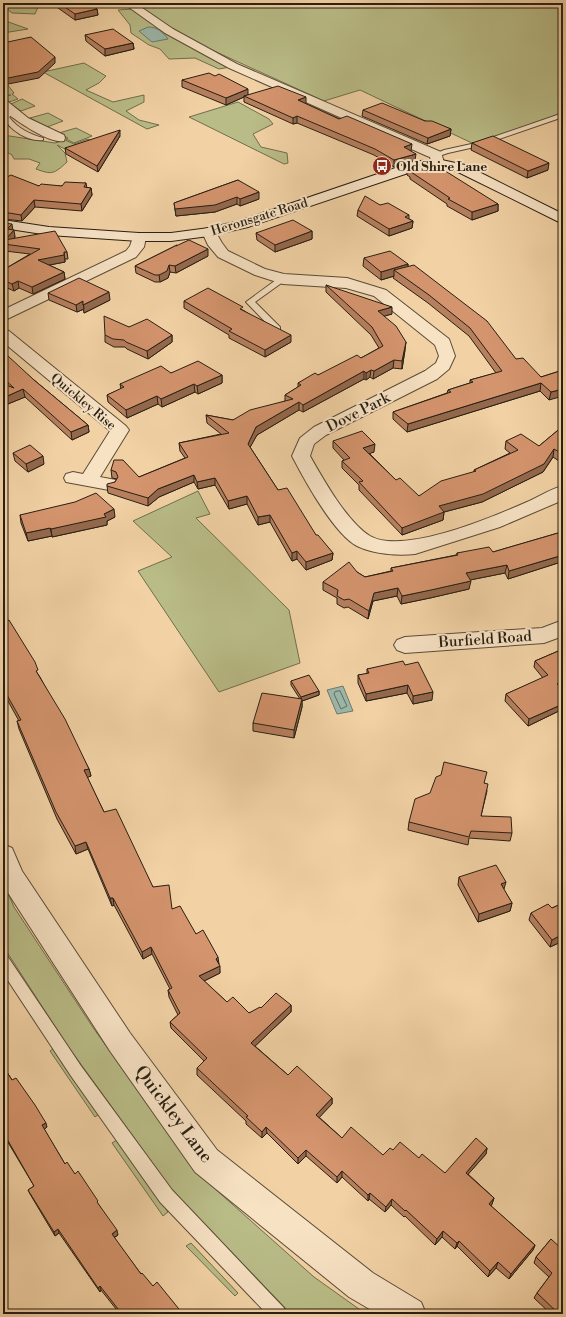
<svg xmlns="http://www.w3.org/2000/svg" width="566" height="1317" font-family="'Libre Bodoni',serif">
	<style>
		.green { fill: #b9bc87; stroke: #706e4e }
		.water { fill: #9bb7aa; stroke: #6d7a6e }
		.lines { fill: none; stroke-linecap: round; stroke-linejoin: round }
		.shore { stroke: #616b5f; stroke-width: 1 }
		.lane-casing { stroke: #5a4c38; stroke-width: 2 }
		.street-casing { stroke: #5a4c38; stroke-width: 2 }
		.secondary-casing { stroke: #271f14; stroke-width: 2 }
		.lane { fill: #f7e2c4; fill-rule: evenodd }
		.street { fill: #f7e2c4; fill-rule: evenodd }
		.secondary { fill: #f7e2c4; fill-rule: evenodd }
		.wall { fill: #b67f5e; stroke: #271f14 }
		.shaded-wall { fill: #94684c; stroke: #271f14 }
		.building { fill: #d4946d; stroke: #271f14 }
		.labels { text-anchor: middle; stroke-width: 4; stroke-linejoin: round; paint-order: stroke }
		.far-poi-label { font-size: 13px; font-weight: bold; fill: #271f14; stroke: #f7e2c4; text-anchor: start }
		.far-street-label { font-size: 13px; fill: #271f14; stroke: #f7e2c4 }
		.street-label { font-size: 15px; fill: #271f14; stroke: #f7e2c4 }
		.near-street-label { font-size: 18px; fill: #271f14; stroke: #f7e2c4 }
	</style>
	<rect width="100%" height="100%" fill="#f2d2a5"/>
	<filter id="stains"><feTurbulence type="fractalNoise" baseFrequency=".005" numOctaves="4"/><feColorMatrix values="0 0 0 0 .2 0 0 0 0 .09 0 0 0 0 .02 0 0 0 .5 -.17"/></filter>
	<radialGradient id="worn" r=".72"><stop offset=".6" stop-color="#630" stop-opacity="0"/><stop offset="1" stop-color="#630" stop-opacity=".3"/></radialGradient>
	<!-- green -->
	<g class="green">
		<polygon points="3,3 32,3 38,7 35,14 12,13 3,6"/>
		<polygon points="133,3 563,3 563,114 474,144 360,90 324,101 181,36"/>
		<polygon points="132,9 183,43 230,67 219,69 195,58 169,59 160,49 149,45 131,33 130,25 118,10"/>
		<polygon points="3,20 28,29 3,33"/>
		<polygon points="84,63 106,76 99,83 86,90 113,102 144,95 144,102 126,111 139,120 159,125 147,129 43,72"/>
		<polygon points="3,83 7,84 14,93 12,94 18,99 9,102 3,96 11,95 3,96"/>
		<polygon points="22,99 35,106 21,111 11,104"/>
		<polygon points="238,102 269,119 273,124 253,134 261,147 287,153 288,163 284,164 189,117"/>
		<polygon points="48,113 63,121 47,127 30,118"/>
		<polygon points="76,128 92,136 74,143 66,139 68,138 59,133"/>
		<path d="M3 135 55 143 65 140 74 144 88 139 97 144 71 152 57 145 65 153 67 162C54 174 52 175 36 169L40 163 29 159H14L12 155 3 150Z"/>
		<polygon points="198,491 210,514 196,518 289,610 300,663 219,692 138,571 172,557 133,521"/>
		<polygon points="3,882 14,907 94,1029 195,1171 314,1277 366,1314 291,1314 172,1190 67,1045 3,946"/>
		<polygon points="54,1048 99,1114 95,1117 50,1051"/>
		<polygon points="117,1140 168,1212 163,1216 112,1143"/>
		<polygon points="191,1243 238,1293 235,1296 186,1246"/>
	</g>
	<!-- water -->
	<g class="water">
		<path d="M148 27C157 27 163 32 168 39L152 42 139 31Z"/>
		<polygon points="343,686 353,711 337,714 327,690"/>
	</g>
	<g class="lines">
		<!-- shore -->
		<polygon class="shore" points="340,691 347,706 341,709 334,694 335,692"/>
		<!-- lane casing -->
		<g class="lane-casing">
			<g id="lane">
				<path d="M13 110 16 112 9 117C18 129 30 134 43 138V140C28 142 10 130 3 117Z"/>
				<polygon points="563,113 563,117 479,146 448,153 436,157 433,155 444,150 476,143"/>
				<polygon points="280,277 283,277 287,279 255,302 280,327 280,331 274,331 246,302"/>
				<polygon points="3,955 8,957 81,1066 172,1190 284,1308 286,1314 267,1314 160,1202 71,1076 3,973"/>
			</g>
		</g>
		<!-- street casing -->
		<g class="street-casing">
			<g id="street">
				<polygon points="123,3 135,3 173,29 237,64 441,152 444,163 442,166 432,166 430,157 427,156 229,68 165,33"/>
				<path d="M3 100 7 101 28 118 64 135 65 138 64 141C49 144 15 120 3 110Z"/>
				<path d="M209 228 214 229 222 243 228 251 265 269 284 274 347 278 386 290 449 339 455 356 449 369 437 379 326 435 314 444 310 456C323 479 347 522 370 536 404 555 493 517 527 502 539 497 550 489 563 486V500L500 527 415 554C397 556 374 554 357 546 334 534 304 479 292 456L300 438 314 427 425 371 436 363 439 356 435 345 374 296 346 288 283 284 255 275 218 257 208 245 202 232 204 229Z"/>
				<polygon points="139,233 144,234 146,237 144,247 136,257 3,321 3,310 126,251 130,246 134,234"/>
				<polygon points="3,329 9,331 126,426 129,430 100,477 116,480 118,484 116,488 109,490 66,482 64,478 66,474 73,472 83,474 110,431 3,342"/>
				<polygon points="563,620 563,636 544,643 405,653 397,650 394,645 397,640 405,637 542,628"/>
				<polygon points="3,844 12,848 22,871 130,1033 217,1150 373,1273 421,1302 426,1314 378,1314 349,1297 195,1172 110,1051 3,885"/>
			</g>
		</g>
		<!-- secondary casing -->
		<g class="secondary-casing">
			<polygon id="secondary" points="437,159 465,165 563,214 563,224 456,171 437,167 420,169 248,227 209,236 171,241 139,241 49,235 3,228 3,220 49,227 139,233 171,233 209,228 239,221 413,162"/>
		</g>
		<!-- lane -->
		<use href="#lane" class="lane"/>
		<!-- street -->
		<use href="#street" class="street"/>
		<!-- secondary -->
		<use href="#secondary" class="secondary"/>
	</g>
	<!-- wall -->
	<g class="wall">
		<polygon points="51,3 88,3 97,9 98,15 75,20"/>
		<polygon points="85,35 133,43 134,49 105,56 86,41"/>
		<polygon points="182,80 248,95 306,104 411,151 415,160 394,167 374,155 297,123 293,124 244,102 244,97 226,105 182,87"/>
		<polygon points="363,110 425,121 451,129 450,136 427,144 362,116"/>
		<polygon points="120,136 98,172 66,154 65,148"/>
		<polygon points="472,143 548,170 527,178 471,150"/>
		<polygon points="407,168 498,204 498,211 472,220 447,206 447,204 410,179 410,177 407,175"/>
		<polygon points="3,177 5,178 39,186 62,186 86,183 87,188 91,188 92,195 82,211 35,207 22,221 3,219"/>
		<polygon points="238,180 259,199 240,206 237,204 215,212 176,216 174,203"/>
		<polygon points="380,205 409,215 409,219 413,221 412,228 389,236 357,216 358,210"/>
		<polygon points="3,223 13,230 15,237 14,239 67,252 68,259 65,259 65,262 49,265 64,272 65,279 33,294 19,288 14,291 3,286 3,270 30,254 5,251 5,249 3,251"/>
		<polygon points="312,231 312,239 275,252 257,240 256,233"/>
		<polygon points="177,245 177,246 208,256 176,273 170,272 168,278 160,282 155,282 136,273 135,266"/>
		<polygon points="364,258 408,264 408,266 516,359 541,377 563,370 549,400 540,391 407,432 393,419 393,412 447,393 448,390 470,383 470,380 496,373 469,336 428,303 393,278 394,276 381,280 363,266"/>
		<polygon points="326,285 392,314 384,316 405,350 402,369 393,368 373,379 370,377 366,380 364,379 303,412 299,410 257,435 250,447 278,490 316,535 333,553 332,560 306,570 297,559 292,561 270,522 258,525 247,504 229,509 215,485 198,489 194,482 159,497 148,506 108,493 107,486 115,482 117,479 112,478 111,470 139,477 185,458 180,451 179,443 221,434 207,423 206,415 233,420 285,401 285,395 298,387 298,383 361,358 379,348 371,335 326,292"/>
		<polygon points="48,293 110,300 84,313 84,309 77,312 49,300"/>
		<polygon points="184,301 243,310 291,342 265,357 229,338 229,335 184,308"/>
		<polygon points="129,327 172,335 172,342 148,359 127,349 125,347 114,347 105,342 105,335"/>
		<polygon points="3,354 88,425 89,432 72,440 25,397 3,406"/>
		<polygon points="171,373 222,375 222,383 198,394 195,392 162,407 158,404 127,418 108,402 107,395 121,389 120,384"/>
		<polygon points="563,426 563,458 559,461 553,457 543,472 482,502 444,512 443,520 402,535 359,490 359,485 342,468 342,461 344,460 333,448 333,441 374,452 369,453 396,480 419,496 474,472 474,470 510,453 505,449 506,441 539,446"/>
		<polygon points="13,453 44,464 28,472 15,461"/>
		<polygon points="20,515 115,517 107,521 107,525 52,537 52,536 28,541 21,523"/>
		<polygon points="563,531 563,563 561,562 508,579 505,573 470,580 469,589 430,598 401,604 397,596 373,601 368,619 348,607 344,608 337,604 337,598 323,590 323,582 357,572 365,577 391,571 391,568 456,555 457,553 493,552 558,533"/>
		<polygon points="3,622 40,677 89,769 91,776 87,777 104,812 153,887 172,909 196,934 219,965 220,973 204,981 227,1002 249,1013 261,1008 291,1005 291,1012 255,1046 288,1075 332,1098 332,1104 319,1117 342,1138 383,1155 393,1150 419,1158 445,1173 487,1148 486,1154 468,1174 494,1198 492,1204 491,1206 535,1245 533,1250 509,1279 496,1268 488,1277 457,1246 455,1249 442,1237 435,1245 405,1216 404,1217 391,1205 385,1212 369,1199 368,1201 342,1177 337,1183 306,1156 298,1164 267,1133 262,1138 246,1124 246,1121 197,1075 197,1068 204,1061 171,1028 170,1022 178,1015 169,997 168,990 170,989 152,954 143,959 114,905 112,906 88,849 76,854 57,819 19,729 17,721 19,721 3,692"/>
		<polygon points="563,649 563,688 561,688 563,690 563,709 528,726 505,701 506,694 543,678 534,667 535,661"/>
		<polygon points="405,665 432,700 413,704 407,693 366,701 358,683 358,675 367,674 367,669"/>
		<polygon points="291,681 319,691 319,695 302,701 302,707 294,738 253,731 253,723 300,699 291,685"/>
		<polygon points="485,783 487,791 481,816 512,833 510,841 469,838 468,845 408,830 409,822"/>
		<polygon points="459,877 504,890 512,903 510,911 478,922 458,885"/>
		<polygon points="563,903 563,941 550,947 529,920 531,913 552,908"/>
		<polygon points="3,1066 12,1080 47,1127 44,1129 65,1164 75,1174 99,1205 118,1235 114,1238 141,1274 153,1286 183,1314 120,1314 101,1290 100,1292 59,1233 55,1236 30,1194 28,1190 34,1186 3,1134"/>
		<polygon points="551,1239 563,1314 551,1314 534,1298 537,1293 549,1277 534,1263 536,1257"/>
	</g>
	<!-- shaded-wall -->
	<g class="shaded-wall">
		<polygon points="97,9 98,15 75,20 75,14"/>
		<polygon points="133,43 134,49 105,56 105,49"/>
		<polygon points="55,57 55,63 39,78 3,85 3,79"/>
		<polygon points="248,89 248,96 244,96 244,97 226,105 226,98"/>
		<polygon points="306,97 306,104 298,100"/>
		<polygon points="297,116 297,123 293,124 293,118"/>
		<polygon points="451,129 450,136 427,144 428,138"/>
		<polygon points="120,130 120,136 98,172 97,166"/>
		<polygon points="412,144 411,151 404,154 404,147"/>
		<polygon points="416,154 415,160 394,167 394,160"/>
		<polygon points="549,163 548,170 527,178 528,171"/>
		<polygon points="91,188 92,195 82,211 81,204"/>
		<polygon points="259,192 259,199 240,206 240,199"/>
		<polygon points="237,197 237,204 215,212 176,216 175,209"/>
		<polygon points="34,200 35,207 22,221 21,215"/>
		<polygon points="498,204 498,211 472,220 472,212"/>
		<polygon points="413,221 412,228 389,236 389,229"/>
		<polygon points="12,224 13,231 7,229"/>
		<polygon points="14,230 15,237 9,245 5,240"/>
		<polygon points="312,231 312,239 275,252 275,245"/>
		<polygon points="4,242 5,249 3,251 3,243"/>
		<polygon points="208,249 208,256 176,273 175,266"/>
		<polygon points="64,252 65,262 39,267 38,260"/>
		<polygon points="408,264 407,272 394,270 394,276 381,280 381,272"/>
		<polygon points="169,265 170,272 168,278 160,282 159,275"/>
		<polygon points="64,272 65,279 33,294 32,287"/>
		<polygon points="18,281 19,288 14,291 12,284"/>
		<polygon points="109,292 110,300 84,313 83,305"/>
		<polygon points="83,301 84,309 77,312 76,305"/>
		<polygon points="392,307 392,314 378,318 378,311"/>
		<polygon points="172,335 172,342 148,359 147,351"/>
		<polygon points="291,335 291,342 265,357 265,350"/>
		<polygon points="406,342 405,350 402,369 402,361"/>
		<polygon points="394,360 393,368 373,379 374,371"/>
		<polygon points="371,370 370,377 366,380 366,373"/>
		<polygon points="364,371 364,379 303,412 303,405"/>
		<polygon points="222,375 222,383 198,394 197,386"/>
		<polygon points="541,383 540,391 407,432 408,424"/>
		<polygon points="194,384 195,392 162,407 161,399"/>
		<polygon points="23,389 25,397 3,406 3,398"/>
		<polygon points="563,389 563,396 549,400 551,392"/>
		<polygon points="157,396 158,404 127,418 126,410"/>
		<polygon points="299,402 299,410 257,435 248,451 248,444 256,427"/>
		<polygon points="88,425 89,432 72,440 71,432"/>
		<polygon points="375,444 374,452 363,456 363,448"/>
		<polygon points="554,449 553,457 543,472 482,502 444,512 443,520 402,535 402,528 439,506"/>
		<polygon points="563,452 563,458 559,461 561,453"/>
		<polygon points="43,456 44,464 28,472 26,464"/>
		<polygon points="194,475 194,482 159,497 148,506 148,498 158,489"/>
		<polygon points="215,478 215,485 198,489 197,482"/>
		<polygon points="247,496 247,504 229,509 228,501"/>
		<polygon points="114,509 115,517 107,521 107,525 52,537 51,529 104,514"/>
		<polygon points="270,515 270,522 258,525 258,517"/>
		<polygon points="50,528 52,536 28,541 26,533"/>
		<polygon points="297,551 297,559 292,561 292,553"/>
		<polygon points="333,553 332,560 306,570 306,562"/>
		<polygon points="563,555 561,562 508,579 509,571"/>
		<polygon points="507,565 505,573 465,581 466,573"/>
		<polygon points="471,581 469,589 430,598 401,604 402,596"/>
		<polygon points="398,588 397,596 373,601 368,619 369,611 374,593"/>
		<polygon points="563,682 563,688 556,691 557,684"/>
		<polygon points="408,685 407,693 366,701 366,694"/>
		<polygon points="319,691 319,695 302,701 302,707 294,738 294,730 301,701 301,697"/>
		<polygon points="433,692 432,700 413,704 413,696"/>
		<polygon points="563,704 563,709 528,726 529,719"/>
		<polygon points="89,769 91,776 86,778 84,770"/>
		<polygon points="86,842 88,849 76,854 75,846"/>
		<polygon points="506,882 504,889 501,884"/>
		<polygon points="110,898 113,898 114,905 112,906"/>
		<polygon points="512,903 510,911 478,922 479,914"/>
		<polygon points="563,934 563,941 550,947 552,940"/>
		<polygon points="151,947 152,954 143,959 142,952"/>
		<polygon points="218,957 219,964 216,959"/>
		<polygon points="220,966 220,973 200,983 199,976"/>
		<polygon points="291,1005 291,1012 251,1050 251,1043"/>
		<polygon points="332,1098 332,1104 316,1121 316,1115"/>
		<polygon points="46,1123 47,1127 43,1130 42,1125"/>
		<polygon points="266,1127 267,1133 262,1138 262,1132"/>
		<polygon points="487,1148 486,1154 464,1179 466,1173"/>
		<polygon points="306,1150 306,1156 298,1164 298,1158"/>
		<polygon points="342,1171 342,1177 337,1183 337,1177"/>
		<polygon points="370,1193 369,1199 368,1201 368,1195"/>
		<polygon points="494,1198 492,1204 487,1210 489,1204"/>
		<polygon points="392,1199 391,1205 385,1212 386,1207"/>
		<polygon points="58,1229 59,1233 55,1236 54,1232"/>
		<polygon points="117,1230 118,1235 113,1238 112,1234"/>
		<polygon points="443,1231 442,1237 435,1245 437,1239"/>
		<polygon points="459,1241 457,1246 455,1249 457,1243"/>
		<polygon points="535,1245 533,1250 509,1279 511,1274"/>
		<polygon points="498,1262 496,1268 488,1277 490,1271"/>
		<polygon points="100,1286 101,1290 100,1292 98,1288"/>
	</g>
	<!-- building -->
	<g class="building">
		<polygon points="59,3 88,3 97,9 75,14"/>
		<polygon points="113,29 133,43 105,49 85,35"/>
		<polygon points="31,37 55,57 38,72 3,79 3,43"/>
		<polygon points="209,73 215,76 219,74 248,89 226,98 182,80"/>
		<polygon points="278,86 306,97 298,100 339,119 347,116 412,144 404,147 416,154 394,160 375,149 297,116 293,118 244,96"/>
		<polygon points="382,103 425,121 432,121 451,129 428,138 363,110"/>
		<polygon points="120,130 97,166 65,148"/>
		<polygon points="493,136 549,163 528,171 472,143"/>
		<polygon points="431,162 498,204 472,212 448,199 450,198 411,172 413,172 407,168 421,164"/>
		<polygon points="11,175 39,186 41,184 62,186 65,182 86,183 84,187 91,188 81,204 34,200 21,215 3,212 3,177 5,178"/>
		<polygon points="238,180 259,192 240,199 237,197 215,205 175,209 174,203"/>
		<polygon points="365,196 380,205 388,203 409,215 405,217 413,221 389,229 358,210"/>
		<polygon points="293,220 312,231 275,245 256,233"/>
		<polygon points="3,223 12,224 7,229 14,230 5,240 55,231 67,252 64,252 64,255 38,260 64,272 32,287 18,281 12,284 3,280 3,270 40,249 4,244 4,242 3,243"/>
		<polygon points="189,240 208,249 175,266 169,265 167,271 159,275 155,275 135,266 177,245 176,246"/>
		<polygon points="390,251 408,264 381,272 364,258"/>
		<polygon points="414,265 487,321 516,359 523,358 541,377 563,370 563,389 551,392 541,383 408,424 393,412 451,392 448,390 473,382 470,380 502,371 470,328 429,295 394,270"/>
		<polygon points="79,278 109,292 83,305 83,301 76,305 48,293"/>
		<polygon points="326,285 392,307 378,311 396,326 406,342 402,361 394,360 374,371 371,370 366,373 364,371 303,405 299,402 256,427 248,444 278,490 287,488 316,535 318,535 333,553 306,562 297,551 292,553 270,515 258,517 247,496 228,501 215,478 197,482 194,475 158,489 148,498 107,486 107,484 115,482 118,477 116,472 111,470 114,460 123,460 139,477 188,457 179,443 229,433 206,415 233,420 250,410 293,399 285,395 301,385 298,383 315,373 318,375 357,355 361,358 383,346 372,327"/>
		<polygon points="208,288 243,307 240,309 291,335 265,350 229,331 232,329 184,301"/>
		<polygon points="104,316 129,327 147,319 172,335 147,351 126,342 124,340 113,339 105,335"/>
		<polygon points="3,354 6,357 8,356 34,380 88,425 71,432 23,389 3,398 3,384 14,388 3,378"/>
		<polygon points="198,361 222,375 197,386 194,384 161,399 157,396 126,410 107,395 124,387 120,384 161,366 171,373"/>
		<polygon points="563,426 563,452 561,453 554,449 544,464 483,494 439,506 444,512 402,528 359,482 363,481 342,461 350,458 333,441 362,431 375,444 363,448 396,480 400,478 419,496 441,481 476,471 474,470 518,450 506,441 521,434 539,446"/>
		<polygon points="30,445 43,456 26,464 13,453"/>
		<polygon points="96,493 114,509 104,514 106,517 51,529 50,528 26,533 20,515 75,502"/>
		<polygon points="563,531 563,555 509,571 507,565 466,573 471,581 431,590 402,596 398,588 374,593 369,611 349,599 344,600 337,596 338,590 323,582 349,562 357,572 365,577 393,571 391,568 458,555 457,553 489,547 493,552 558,533"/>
		<polygon points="9,620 35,662 38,670 36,671 65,719 89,769 84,770 104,812 116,809 153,887 169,885 172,909 180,906 196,934 203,930 218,957 216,959 220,966 199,976 227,1002 233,997 249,1013 260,1007 261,1008 276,993 291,1005 251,1043 288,1075 297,1066 332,1098 316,1115 342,1138 351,1127 383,1155 390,1148 393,1150 400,1142 419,1158 422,1154 445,1173 476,1138 487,1148 466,1173 494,1198 489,1204 535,1245 511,1274 498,1262 490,1271 459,1241 457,1243 443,1231 437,1239 406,1210 405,1211 392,1199 386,1207 370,1193 368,1195 342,1171 337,1177 306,1150 298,1158 266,1127 262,1132 246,1117 248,1116 197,1068 207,1058 170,1022 180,1013 168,990 172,988 151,947 142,952 113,898 110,898 86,842 75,846 56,812 17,721 21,720 3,688 3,622"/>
		<polygon points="563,649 563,682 557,684 563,690 563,704 529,719 506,694 548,675 535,661"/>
		<polygon points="403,661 405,665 418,662 433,692 413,696 408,685 366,694 358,675 369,673 367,669"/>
		<polygon points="309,675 319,691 301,697 291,681"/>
		<polygon points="262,693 302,699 294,730 253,723"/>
		<polygon points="444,762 487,772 484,783 488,784 481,816 511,817 512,833 471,831 469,837 409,822 415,799 430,793 436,777 441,775"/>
		<polygon points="496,865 506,882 501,884 512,903 479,914 459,877"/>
		<polygon points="563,903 563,934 552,940 531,913 548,904 552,908"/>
		<polygon points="3,1066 12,1080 16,1078 35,1105 46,1123 42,1125 65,1164 67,1162 75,1174 78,1171 98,1201 97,1202 117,1230 112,1234 141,1274 142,1273 153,1286 157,1282 183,1314 122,1314 100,1286 98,1288 58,1229 54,1232 28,1190 34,1186 3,1132"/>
		<polygon points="551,1239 563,1250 563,1314 559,1314 537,1293 552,1273 536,1257"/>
	</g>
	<!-- icons -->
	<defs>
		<g id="bus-disc" transform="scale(1)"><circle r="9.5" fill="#8f2418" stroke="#f7e2c4"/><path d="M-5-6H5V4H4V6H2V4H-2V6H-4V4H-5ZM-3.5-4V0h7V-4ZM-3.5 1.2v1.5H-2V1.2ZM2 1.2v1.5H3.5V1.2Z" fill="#fff"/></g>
	</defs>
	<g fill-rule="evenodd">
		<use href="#bus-disc" x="382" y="166"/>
	</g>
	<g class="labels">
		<!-- far-poi labels -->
		<g class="far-poi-label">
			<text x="396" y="171">Old Shire Lane</text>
		</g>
		<!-- far-street labels -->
		<g class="far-street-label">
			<text transform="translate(259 216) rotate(-17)" y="5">Heronsgate Road</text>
			<text transform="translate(84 401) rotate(40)" y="5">Quickley Rise</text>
		</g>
		<!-- street labels -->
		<g class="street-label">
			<text transform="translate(358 412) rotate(-27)" y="5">Dove Park</text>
			<text transform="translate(485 639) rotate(-4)" y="5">Burfield Road</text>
		</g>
		<!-- near-street labels -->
		<g class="near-street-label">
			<text transform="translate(174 1114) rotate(53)" y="6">Quickley Lane</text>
		</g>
	</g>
	<!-- margin -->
	<rect width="566" height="1317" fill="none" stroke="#f2d2a5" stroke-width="16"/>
	<rect x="4" y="4" width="558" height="1309" fill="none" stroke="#271f14" stroke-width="2"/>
	<rect x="8" y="8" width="550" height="1301" fill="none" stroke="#271f14"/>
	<rect width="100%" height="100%" filter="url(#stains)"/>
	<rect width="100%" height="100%" fill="url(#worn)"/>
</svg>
